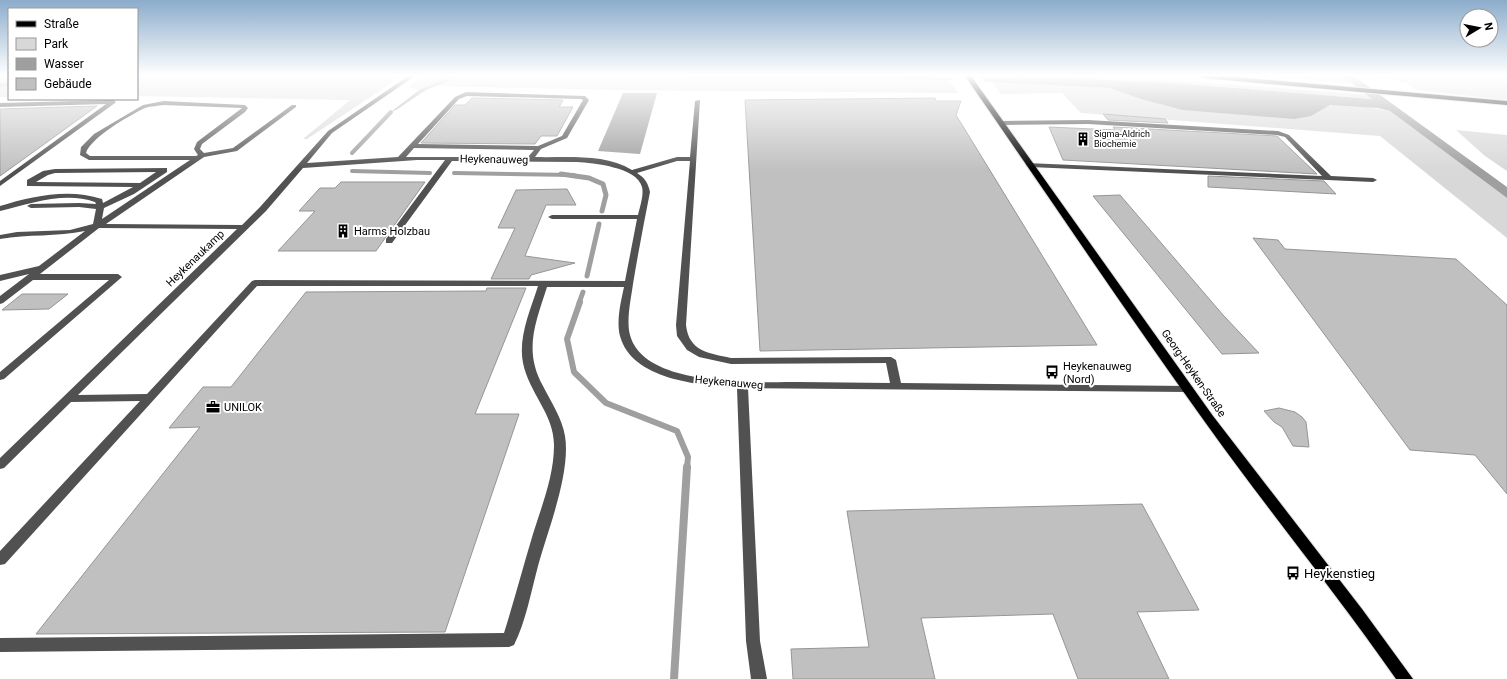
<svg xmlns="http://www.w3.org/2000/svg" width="1507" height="679" font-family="Roboto,sans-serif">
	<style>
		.green { fill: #d8d8d8 }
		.water { fill: #9f9f9f }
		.pier { fill: #fff }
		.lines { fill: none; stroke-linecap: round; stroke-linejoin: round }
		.stream-far3 { stroke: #9f9f9f; stroke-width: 4 }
		.stream-far2 { stroke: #9f9f9f; stroke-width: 5 }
		.stream-far1 { stroke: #9f9f9f; stroke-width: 6 }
		.stream { stroke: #9f9f9f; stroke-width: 8 }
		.building { fill: #c0c0c0; stroke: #959595 }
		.major-casing { stroke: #dbdbdb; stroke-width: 2 }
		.minor { fill: #515151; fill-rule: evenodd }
		.major { fill: #000; fill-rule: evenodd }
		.labels { text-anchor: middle; stroke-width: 4; stroke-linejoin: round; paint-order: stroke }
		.far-poi-label { font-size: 9px; fill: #000; stroke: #fff; text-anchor: start }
		.street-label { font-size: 11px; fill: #000; stroke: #fff }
		.poi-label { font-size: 11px; fill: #000; stroke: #fff; text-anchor: start }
		.near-poi-label { font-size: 13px; fill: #000; stroke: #fff; text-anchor: start }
	</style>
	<rect width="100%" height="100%" fill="#fff"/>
	<!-- green -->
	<g class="green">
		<polygon points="137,76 393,76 399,77 390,84 307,139 303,139 350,100 137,96"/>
		<polygon points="422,76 452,76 419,90 409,87"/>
		<polygon points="460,76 949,80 958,93 620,90 434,86"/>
		<path d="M1024 76C1139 76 1253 86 1367 95L1373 99 1173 83Z"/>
		<polygon points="1263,76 1343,76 1353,84"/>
		<polygon points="1375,76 1507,76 1507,100 1416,90 1407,83"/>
		<rect x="0" y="78" width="9" height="19"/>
		<path d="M992 82 1109 88 1141 99 1326 107C1339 101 1375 108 1390 111L1507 198V238L1380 136 1081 113 1062 93 1001 94Z"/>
		<polygon points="1456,130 1507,135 1507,171 1485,156"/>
	</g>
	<!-- water -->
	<g class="water">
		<polygon points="452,76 460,76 426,90 396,110 391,112 419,90"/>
		<polygon points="568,76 1024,76 1173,83 1372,99 1343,76 1354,76 1507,187 1507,198 1390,111 1378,108 1330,105 1311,116 1294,119 1183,110 1141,99 1109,88 949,80"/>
		<polygon points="623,93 657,93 640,154 598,151"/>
	</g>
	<!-- pier -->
	<polygon class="pier" points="951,76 981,76 987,84 955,82"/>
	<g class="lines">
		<!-- stream-far3 -->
		<g class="stream-far3">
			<polyline points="0,85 9,84"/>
			<polyline points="352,153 391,112"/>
			<polyline points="352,171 430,173"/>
			<polyline points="454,173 574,175"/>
		</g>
		<!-- stream-far2 -->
		<g class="stream-far2">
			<polyline points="561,174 589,178 603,184 606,195 602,211"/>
			<polyline points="587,276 599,224"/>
			<polyline points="579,303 583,292"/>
		</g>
		<!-- stream-far1 -->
		<polyline class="stream-far1" points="580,302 567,339 574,372 606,403 677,431 688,457 687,468"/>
		<!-- stream -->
		<polyline class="stream" points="674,679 687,467"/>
	</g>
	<!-- building -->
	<g class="building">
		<polygon points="472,98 563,100 559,107 573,107 557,136 541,136 535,144 421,143 455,105 465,105"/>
		<polygon points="935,98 936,101 961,101 956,115 1097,345 760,351 745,100"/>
		<polygon points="97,106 0,176 0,109"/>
		<polygon points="1103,114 1165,119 1168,123 1108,120"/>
		<polygon points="1049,127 1115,130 1113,127 1277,136 1317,174 1063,160"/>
		<polygon points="1208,176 1324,181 1336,194 1208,187"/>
		<polygon points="341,182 425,182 376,251 278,251 315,211 299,211 320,188 335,188"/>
		<polygon points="567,189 576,205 546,205 525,256 575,263 531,275 529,279 491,279 515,228 498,228 516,190"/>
		<polygon points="1120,195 1223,315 1259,353 1222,354 1093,196"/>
		<polygon points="1253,238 1278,240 1285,249 1456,259 1507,305 1507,494 1475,455 1410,450"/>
		<polygon points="487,288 526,288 475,414 519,414 445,632 36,634 200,427 169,428 203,387 231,387 306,292 486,291"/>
		<polygon points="22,294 68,294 49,309 2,310"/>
		<polygon points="1279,408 1295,412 1302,417 1306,422 1309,447 1293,446 1282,427 1274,422 1264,411"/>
		<polygon points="1142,504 1199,610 1137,612 1169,679 1078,679 1053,614 921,618 935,679 793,679 791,649 869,647 847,511"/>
	</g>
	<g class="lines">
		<!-- major casing -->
		<g class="major-casing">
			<g id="major">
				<path d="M965 76H971L1213 416 1362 609 1413 679H1396C1335 591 1267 509 1205 422 1123 308 1045 191 965 76Z"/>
				<polygon points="1200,76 1224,76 1507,101 1507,105 1203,78"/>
			</g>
		</g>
		<!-- minor -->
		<g class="minor">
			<path d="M408 76H415L332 133 307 163 398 157 455 97 466 92 585 96 589 100 567 138 541 149 535 157C566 158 604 153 632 170L677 157H690L695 101 700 100 686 325C689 352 709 353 731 358L891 357 896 360 901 383 1188 386 1193 389 1188 392 748 388 760 641 767 679H751L746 641 737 388C699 385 632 380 620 336 616 321 621 301 624 287H547C536 322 523 350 543 386 551 402 562 418 565 436 571 472 548 530 538 566 531 592 526 621 514 645L509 647 0 652V638L504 633C514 601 523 567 533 534 542 505 554 476 554 445 554 414 529 393 523 363 518 338 530 311 538 286H257L5 564 0 565V551L140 401 71 402 4 468 0 469V458L237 229 99 228 40 274H118L122 277 4 379 0 380V372L109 280H33L3 303 0 304V296L29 274 0 281V275L39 266 85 231C57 237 28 234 0 239V235L17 232 70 230 93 224 96 209 79 207 31 208 27 206 31 204 79 203 96 204 95 202C64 191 30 204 0 211V206C32 196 69 188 102 199L103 203 133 187 27 186V180L43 171 55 169 167 168V172L134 194 104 208 102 219 190 160H89L80 155 81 147 94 134 143 105 164 101 245 105 248 108 245 112 202 144 200 149 204 153 233 148 292 105H296V107L237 151 204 157 106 224 242 225 260 207 328 131ZM467 96 581 99 583 100 562 136 538 146 418 144 459 99ZM164 105 242 108 197 142 194 149 198 155 196 156H90L86 153C90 138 130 115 145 108 151 106 158 106 164 105ZM414 148 534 150 528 157H406ZM417 160H445L386 239V243H392L452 161 577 162C593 163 637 167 642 187 644 195 640 206 638 215H552L548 217 552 219H637L625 281 255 280 252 281 147 394 78 395 266 211 303 168ZM677 161H690L676 325 677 336 687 350 699 357 731 364 886 363 890 383C860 383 829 382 799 382 757 382 644 388 630 335 626 320 631 299 633 284 638 253 644 223 650 192 648 183 645 178 637 173ZM156 172 140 183 36 182 48 175 55 173Z"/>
			<polygon points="113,100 116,102 115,103 0,186 0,181 106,104 0,107 0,103"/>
			<polygon points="1088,120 1278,131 1289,135 1331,176 1373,178 1377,180 1373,182 1030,167 1026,165 1027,163 1322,176 1285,137 1277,135 1088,124 1001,125 998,123 1001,121"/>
		</g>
		<!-- major -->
		<use href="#major" class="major"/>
	</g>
	<!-- sky -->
	<linearGradient id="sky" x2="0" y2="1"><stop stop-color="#8baccb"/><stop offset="0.44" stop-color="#fff"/><stop offset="1" stop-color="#fff" stop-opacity="0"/></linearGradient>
	<rect width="1507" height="171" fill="url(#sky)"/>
	<!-- icons -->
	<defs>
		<g id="building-bare" transform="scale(1.08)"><path d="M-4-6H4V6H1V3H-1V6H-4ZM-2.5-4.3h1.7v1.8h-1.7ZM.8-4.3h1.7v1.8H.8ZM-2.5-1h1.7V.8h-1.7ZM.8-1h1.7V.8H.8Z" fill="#000" stroke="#fff" stroke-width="2.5" paint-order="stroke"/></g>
		<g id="bus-bare" transform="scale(1.08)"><path d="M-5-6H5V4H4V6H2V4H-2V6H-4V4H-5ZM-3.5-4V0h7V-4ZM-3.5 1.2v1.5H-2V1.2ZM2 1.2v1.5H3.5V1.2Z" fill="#000" stroke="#fff" stroke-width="2.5" paint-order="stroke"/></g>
		<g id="office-bare" transform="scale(1.08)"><path d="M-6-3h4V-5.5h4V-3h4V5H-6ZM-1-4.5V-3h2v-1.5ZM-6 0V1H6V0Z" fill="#000" stroke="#fff" stroke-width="2.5" paint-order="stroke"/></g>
	</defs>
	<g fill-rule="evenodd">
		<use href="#building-bare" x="1083" y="139"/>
		<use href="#building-bare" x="343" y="231"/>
		<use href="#bus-bare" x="1052" y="372"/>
		<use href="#office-bare" x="213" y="407"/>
		<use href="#bus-bare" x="1293" y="573"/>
	</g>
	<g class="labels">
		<!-- far-poi labels -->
		<g class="far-poi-label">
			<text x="1094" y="137">Sigma-Aldrich<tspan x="1094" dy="10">Biochemie</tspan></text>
		</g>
		<!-- street labels -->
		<g class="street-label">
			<text transform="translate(494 159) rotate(1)" y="4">Heykenauweg</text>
			<text transform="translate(195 258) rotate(-44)" y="4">Heykenaukamp</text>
			<text transform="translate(1194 373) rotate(55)" y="4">Georg-Heyken-Straße</text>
			<text transform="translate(729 382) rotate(5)" y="4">Heykenauweg</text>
		</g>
		<!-- poi labels -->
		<g class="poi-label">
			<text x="354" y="235">Harms Holzbau</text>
			<text x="1063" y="370">Heykenauweg<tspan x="1063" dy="13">(Nord)</tspan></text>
			<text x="224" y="411">UNILOK</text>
		</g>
		<!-- near-poi labels -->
		<g class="near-poi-label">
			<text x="1304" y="578">Heykenstieg</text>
		</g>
	</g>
	<!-- legend -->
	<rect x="8" y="8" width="130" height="92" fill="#ffffff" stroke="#999999"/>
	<rect x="16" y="21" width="20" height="6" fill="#000000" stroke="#999999"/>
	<text x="44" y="28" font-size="12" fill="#000000">Straße</text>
	<rect x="16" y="38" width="20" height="12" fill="#d8d8d8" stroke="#999999"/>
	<text x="44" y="48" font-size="12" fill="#000000">Park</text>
	<rect x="16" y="58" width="20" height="12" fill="#9f9f9f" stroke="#999999"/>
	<text x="44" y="68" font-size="12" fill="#000000">Wasser</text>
	<rect x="16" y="78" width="20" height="12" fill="#c0c0c0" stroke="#999999"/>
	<text x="44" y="88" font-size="12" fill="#000000">Gebäude</text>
	<!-- north arrow -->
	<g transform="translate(1479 28) rotate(80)"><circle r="19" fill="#ffffff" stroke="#999999"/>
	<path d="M0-3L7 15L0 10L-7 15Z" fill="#000000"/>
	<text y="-6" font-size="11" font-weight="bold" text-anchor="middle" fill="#000000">N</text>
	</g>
</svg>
